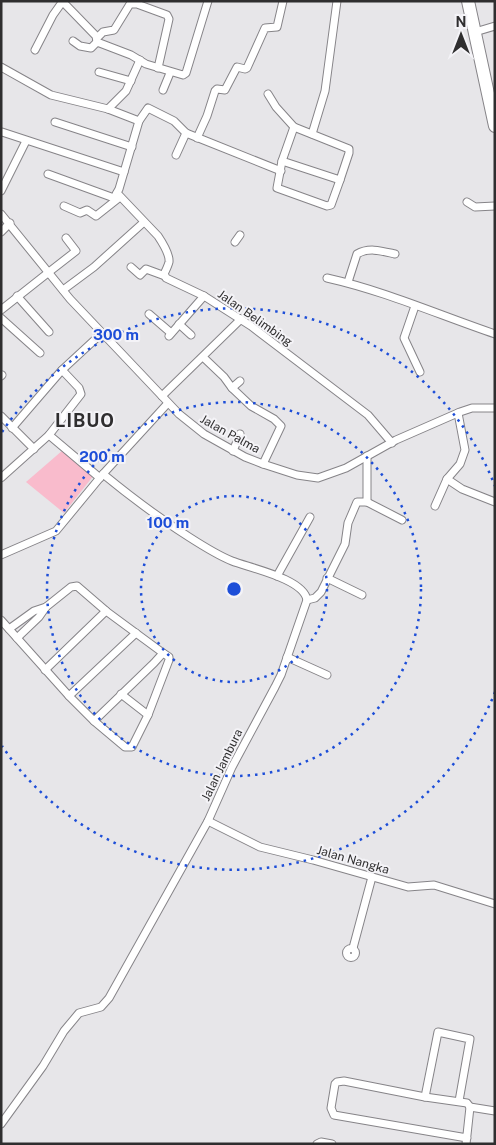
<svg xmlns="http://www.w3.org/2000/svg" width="496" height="1145" font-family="'Public Sans',sans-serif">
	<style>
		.green { fill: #f9bbcc }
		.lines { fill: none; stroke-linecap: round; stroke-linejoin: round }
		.street-casing { stroke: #868488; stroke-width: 9 }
		.highway-casing { stroke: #868488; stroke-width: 14 }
		.street { stroke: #fff; stroke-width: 7 }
		.highway { stroke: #fff; stroke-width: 12 }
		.ring { fill: none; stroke: #1d4ed8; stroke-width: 2.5; stroke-dasharray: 2.5 5 }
		.labels { text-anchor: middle; stroke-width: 4; stroke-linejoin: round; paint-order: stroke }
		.street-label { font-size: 12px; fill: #2f2e2f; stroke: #f4f3f7 }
		.district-label { font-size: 18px; font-weight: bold; letter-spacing: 1px; fill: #2f2e2f; stroke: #f4f3f7 }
		.centre { fill: #1d4ed8; stroke: #f4f3f7; stroke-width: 2.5 }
		.ring-label { font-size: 15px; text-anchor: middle; font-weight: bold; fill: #1d4ed8; stroke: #f4f3f7; stroke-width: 4; stroke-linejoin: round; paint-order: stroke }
	</style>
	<rect width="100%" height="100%" fill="#e7e6e9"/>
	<!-- green -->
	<polygon class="green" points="63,450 94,475 64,513 26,482"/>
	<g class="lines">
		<!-- street casing -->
		<g class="street-casing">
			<g id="street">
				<polyline points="63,2 96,36 97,42"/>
				<polyline points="475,32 495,26"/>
				<polyline points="97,38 103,32 114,30 130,4 137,4 167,15 169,19 158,68"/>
				<polyline points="73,41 80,46 91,48 97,42 131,55 146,64 183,75 186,73 208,1"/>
				<polyline points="35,50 53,15 63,1"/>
				<polyline points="1,67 51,95 108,109 139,121"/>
				<polyline points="99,72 131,81"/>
				<polyline points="163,90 170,73"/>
				<polyline points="268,94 276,107 294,127"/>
				<polyline points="108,109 126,91 140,60"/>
				<polyline points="55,122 132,147"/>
				<polygon points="294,127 349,149 349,153 340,180 282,161"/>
				<polyline points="2,132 124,172"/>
				<polyline points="312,134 325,91 337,1"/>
				<polyline points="197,138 207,116 215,91 217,89 225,90 237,67 245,69 247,68 265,28 277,27 283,1"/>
				<polyline points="176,155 186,133"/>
				<polyline points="282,161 277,188 327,206 331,205 340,180"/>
				<polyline points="48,174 114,198 119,189 139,121 148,108 174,121 186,133 281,171"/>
				<polyline points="1,191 26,141"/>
				<path d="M117 193 158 236C162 242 170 254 169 262 168 266 166 270 164 274L166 278 204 296 251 326 368 415 392 443"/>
				<polyline points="467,202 475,207 495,206"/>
				<polyline points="64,206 80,213 87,210 96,216 120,197"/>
				<polyline points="1,214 70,299 179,414 204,434 245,457 263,464 297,475 318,478 346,468 396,440 460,412 472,408 495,408"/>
				<polyline points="1,232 10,223"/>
				<polyline points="235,242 240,235"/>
				<polyline points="131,267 140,275 146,269 165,276"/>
				<polyline points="49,272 76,251 66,238"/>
				<path d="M327 278C385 291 439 315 495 334"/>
				<path d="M348 282 357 254C369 247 382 251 395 254"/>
				<polyline points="63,290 94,267 144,222"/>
				<polyline points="17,296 49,332"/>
				<polyline points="415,306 404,338 420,372"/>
				<polyline points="1,310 49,272"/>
				<polyline points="149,314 171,333"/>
				<polyline points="1,318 40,353"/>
				<polyline points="179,324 191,335"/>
				<polyline points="169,336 204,296"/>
				<polyline points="203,357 224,377 232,388 240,381"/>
				<polyline points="1,376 2,375"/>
				<polyline points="232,388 251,406 274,419 281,426 263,464"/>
				<polyline points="162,396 241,319"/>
				<polyline points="458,413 465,450 460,464 447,479 462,489 495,502"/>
				<polyline points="1,416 34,449"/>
				<polyline points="12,428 62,370 102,333"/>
				<polyline points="49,435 100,478"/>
				<polyline points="233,451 240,434"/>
				<polyline points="367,456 367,502"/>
				<polyline points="1,478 49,435 81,394 79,388 62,370"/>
				<polyline points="435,506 447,479"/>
				<polyline points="1,555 56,531 103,474 168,403"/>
				<polyline points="277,576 310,517"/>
				<polyline points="327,578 362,595"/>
				<polyline points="307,600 315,598 321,592 345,544 348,523 357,502 367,502 402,520"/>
				<polyline points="1,620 69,696 136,633"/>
				<polyline points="9,629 34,611 46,607 71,587 77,586 106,611 163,653 154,663 94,721 69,696"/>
				<polyline points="17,638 39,617 46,607"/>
				<polyline points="287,657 327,675"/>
				<polyline points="45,670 106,611"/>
				<polyline points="121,694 148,715"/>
				<polyline points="94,721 125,747 132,747 148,715 169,660 169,657 163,653"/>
				<polyline points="208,821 260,847 313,860 408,887 434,885 495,904"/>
				<polyline points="353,948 372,877"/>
				<circle cx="351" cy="953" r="4.5"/>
				<polyline points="425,1097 438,1032 470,1039 459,1101"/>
				<polyline points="470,1107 495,1111"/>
				<path d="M1 1124 43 1066 64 1031 79 1013 101 1007 109 998 208 821 232 767 275 687 281 675 307 600C304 579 250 568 232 561 217 555 203 546 189 537 159 518 131 497 103 474"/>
				<polyline points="317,1144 321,1142 332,1144"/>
				<polyline points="466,1144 470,1107 467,1103 425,1097 344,1081 337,1082 335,1084 331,1108 334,1115 467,1138"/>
			</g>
		</g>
		<!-- highway casing -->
		<g class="highway-casing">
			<polyline id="highway" points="468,1 495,126"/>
		</g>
		<!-- street -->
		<use href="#street" class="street"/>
		<!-- highway -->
		<use href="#highway" class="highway"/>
	</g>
	<!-- distance rings -->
	<g class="ring">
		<circle cx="234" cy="589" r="93"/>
		<circle cx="234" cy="589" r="187"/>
		<path d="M495 692A280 280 0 0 1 2 746M2 432A280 280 0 0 1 495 486"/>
	</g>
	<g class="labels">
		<!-- street labels -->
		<g class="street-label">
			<text transform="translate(255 318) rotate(35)" y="4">Jalan Belimbing</text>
			<text transform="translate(230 434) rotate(29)" y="4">Jalan Palma</text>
			<text transform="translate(222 765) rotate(-64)" y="4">Jalan Jambura</text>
			<text transform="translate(353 860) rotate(16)" y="4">Jalan Nangka</text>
		</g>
		<!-- district labels -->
		<g class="district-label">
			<text x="85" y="427">LIBUO</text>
		</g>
	</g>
	<circle cx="234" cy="589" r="8" class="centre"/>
	<g class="ring-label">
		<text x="116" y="340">300 m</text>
		<text x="102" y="462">200 m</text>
		<text x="168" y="528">100 m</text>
	</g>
	<!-- border -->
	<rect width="496" height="1145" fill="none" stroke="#2f2e2f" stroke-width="5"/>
	<!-- north arrow -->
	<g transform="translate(461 35)" stroke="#f4f3f7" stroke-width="4" paint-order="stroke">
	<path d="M0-4L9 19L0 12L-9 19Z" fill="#2f2e2f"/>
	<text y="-8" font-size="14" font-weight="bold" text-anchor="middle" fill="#2f2e2f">N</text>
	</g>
</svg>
